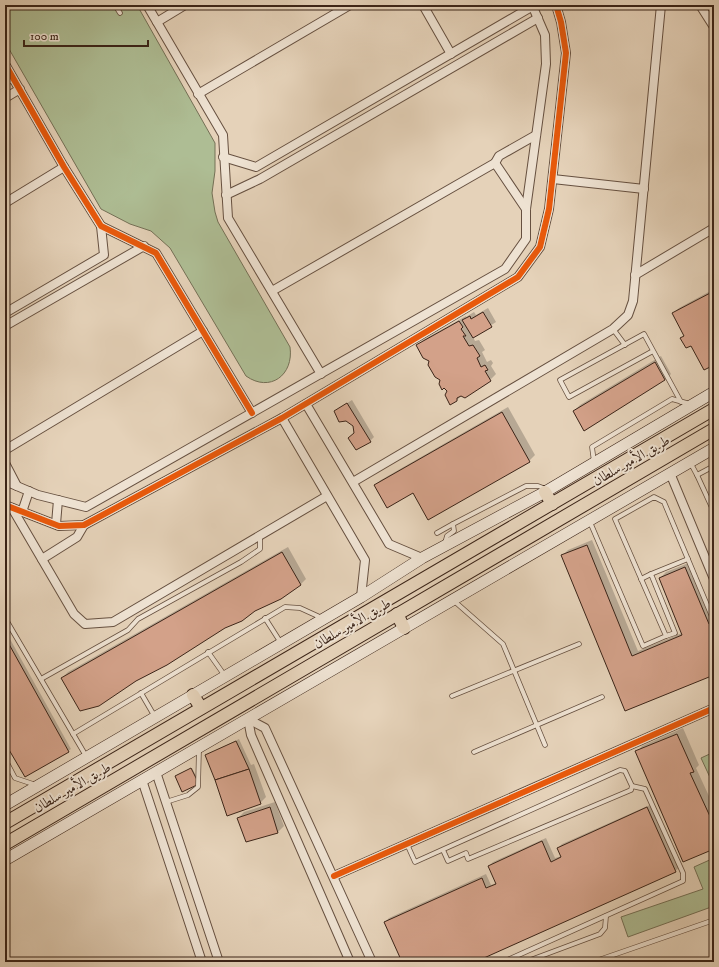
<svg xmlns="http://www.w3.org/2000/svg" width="719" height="967" font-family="'IM FELL DW Pica',Amiri,serif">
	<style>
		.green { fill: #aebd94; stroke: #747056 }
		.shadow { fill: #0003 }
		.building { fill: #d3a189; stroke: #3b2418 }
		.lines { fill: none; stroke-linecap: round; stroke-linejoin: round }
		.lane-casing { stroke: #665040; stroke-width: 5.5 }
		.street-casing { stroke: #665040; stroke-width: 10 }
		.secondary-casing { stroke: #3b2418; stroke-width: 12 }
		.primary-casing { stroke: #3b2418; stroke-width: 14 }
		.lane { stroke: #eee2d2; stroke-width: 4 }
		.street { stroke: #eee2d2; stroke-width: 8 }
		.secondary { stroke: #eee2d2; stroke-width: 11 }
		.primary { stroke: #e5d2b9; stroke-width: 12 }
		.cycleway-casing { stroke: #eee2d2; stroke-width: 8 }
		.cycleway { stroke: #e8590c; stroke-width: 6 }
		.labels { text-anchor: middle; stroke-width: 4; stroke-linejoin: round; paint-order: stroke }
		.street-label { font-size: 14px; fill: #3b2418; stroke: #eee2d2 }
	</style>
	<rect width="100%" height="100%" fill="#e5d2b9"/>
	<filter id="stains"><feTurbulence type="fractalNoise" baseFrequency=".005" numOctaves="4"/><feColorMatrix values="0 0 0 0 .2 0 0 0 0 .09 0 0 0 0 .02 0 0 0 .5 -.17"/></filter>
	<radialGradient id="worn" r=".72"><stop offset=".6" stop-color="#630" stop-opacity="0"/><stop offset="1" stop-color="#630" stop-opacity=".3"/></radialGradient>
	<!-- green -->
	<g class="green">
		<path d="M5 5H137L215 143V171L212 193 215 212 218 222 290 347C294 375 270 393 246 376L170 248 151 231 130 224 101 209 5 42Z"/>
		<polygon points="714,752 714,786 701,758"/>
		<polygon points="714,858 714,906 628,937 621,917 703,889 694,867"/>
	</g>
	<!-- shadow -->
	<g class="shadow">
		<polygon points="714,289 714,364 682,338 684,335 673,313 679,308"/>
		<polygon points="488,308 496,322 473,337 475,341 479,340 485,350 482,352 487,362 491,360 493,363 491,366 496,374 490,380 464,396 462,395 457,400 448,391 430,361 418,346 423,340 466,316 466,317 474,312 476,315"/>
		<polygon points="661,356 671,374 665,380 574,411 580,405"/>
		<polygon points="352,400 374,437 370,441 355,433 352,422 335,411"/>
		<polygon points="508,407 535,455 529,461 414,491 375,485 381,480"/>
		<polygon points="592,540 638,651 682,633 660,578 666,572 691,562 714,617 714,673 625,710 562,556 568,550"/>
		<polygon points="288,547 306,579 300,585 62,678 68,672"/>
		<polygon points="5,630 71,749 68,751 5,741"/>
		<polygon points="683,728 699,765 696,768 714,807 714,848 637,752 642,746"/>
		<polygon points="239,739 251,765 254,764 266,797 260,803 206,755"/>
		<polygon points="192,768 199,782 177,775"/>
		<polygon points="275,802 284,826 278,832 247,841 238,818 244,812"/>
		<polygon points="652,804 680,867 675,871 472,962 403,962 385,922 389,918 486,874 491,885 496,883 489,866 493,862 546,838 555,858 562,856 558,848 562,844"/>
	</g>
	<!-- building -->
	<g class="building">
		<polygon points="714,291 714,365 704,370 691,346 686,348 680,338 684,336 672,313"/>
		<polygon points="483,312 492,327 473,338 462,320 470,316 471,319"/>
		<polygon points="459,321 463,327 461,329 466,336 463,336 469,346 473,345 480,356 477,358 481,367 485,365 488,370 485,371 491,381 465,398 461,396 457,398 457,401 450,405 445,395 447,391 444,388 442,390 439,384 440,380 435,377 428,365 429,361 423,358 416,345"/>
		<polygon points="655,362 665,380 584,431 573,411"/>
		<polygon points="347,403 371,442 356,450 348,438 354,433 353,426 346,421 339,422 334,411"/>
		<polygon points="502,412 530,462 428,520 413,493 387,508 374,485"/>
		<polygon points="587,545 632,656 682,635 659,578 685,567 709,624 714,624 714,675 625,711 561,555"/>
		<polygon points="282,552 301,585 281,599 255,611 242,621 225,628 167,665 136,681 99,706 80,711 61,678"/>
		<polygon points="5,637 69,752 25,777 5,743"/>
		<polygon points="677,734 694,772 690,773 714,825 714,849 683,862 635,751"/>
		<polygon points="236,741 249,769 215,780 205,755"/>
		<polygon points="191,768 199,784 182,792 175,776"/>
		<polygon points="249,769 261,804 227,816 215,780"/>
		<polygon points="270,807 278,833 246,842 237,818"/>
		<polygon points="647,807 676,872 475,962 402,962 384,922 482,878 486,888 496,884 488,866 542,841 551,862 561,857 557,848"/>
	</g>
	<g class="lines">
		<!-- lane casing -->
		<g class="lane-casing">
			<g id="lane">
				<polyline points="115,5 120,13"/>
				<polyline points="613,329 625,345"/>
				<polyline points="653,351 569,397 560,380 644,334 681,402"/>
				<polyline points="594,462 592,447 672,399 690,404"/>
				<polyline points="690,462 697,475 714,466"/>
				<polyline points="697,475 714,512"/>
				<polyline points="590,522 643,646 666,636 615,519 654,497 664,502 713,619"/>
				<polyline points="437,533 453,524"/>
				<polyline points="445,543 447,536 454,531 453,524 526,486 538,486 546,489"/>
				<polyline points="641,579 651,574"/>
				<polyline points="453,600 503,644 545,745"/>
				<polyline points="5,618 86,756"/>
				<polyline points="265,618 281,643"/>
				<polyline points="666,636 675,633 651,574 688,559"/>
				<polyline points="208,652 225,676"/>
				<polyline points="41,679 128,630 138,619 241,562 260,549 260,535"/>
				<polyline points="141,693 155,717"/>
				<polyline points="452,696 579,644"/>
				<polyline points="73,734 285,607 300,608 322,618"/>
				<polyline points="474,752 602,697"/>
				<polyline points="5,759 15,778 36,785"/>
				<polyline points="166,802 188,795 198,787 199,748"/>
				<polyline points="407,844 415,862 620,770 625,771 632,786 631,790 468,859 466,853 448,861 443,850"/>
				<polyline points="503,962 683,881 683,873 645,789 632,786"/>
				<polyline points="525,962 600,934 605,928 606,916"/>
				<polyline points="593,962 714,920"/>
			</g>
		</g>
		<!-- street casing -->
		<g class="street-casing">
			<g id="street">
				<polyline points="147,5 223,135 228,218 321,374"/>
				<polyline points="423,5 451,54"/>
				<polyline points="700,5 714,27"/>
				<polyline points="157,22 185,5"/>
				<polyline points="5,64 64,167 101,226 156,253 252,413"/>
				<polyline points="5,82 12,77"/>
				<polyline points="198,94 350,5"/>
				<polyline points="5,98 20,89"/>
				<polyline points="223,157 256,167 533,6"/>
				<polyline points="495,163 499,156 536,135"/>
				<polyline points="553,179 644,189"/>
				<polyline points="226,195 260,179 538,18"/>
				<polyline points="5,203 64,167"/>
				<polyline points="635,275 714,228"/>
				<polyline points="272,291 495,163 526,209"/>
				<polyline points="5,313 104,255 101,226"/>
				<polyline points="5,326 144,246"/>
				<polyline points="306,404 389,544 422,558"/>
				<polyline points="282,418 365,560 361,597"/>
				<polyline points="5,450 203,331"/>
				<polyline points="5,463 17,486"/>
				<polyline points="670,473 714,579"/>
				<polyline points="5,481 38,495 86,507 505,269 526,239 526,209 546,64 545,35 532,5"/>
				<polyline points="353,482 613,329 628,315 633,301 661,5"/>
				<polyline points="5,505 59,526 84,525 282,418 518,277 540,247 549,209 566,53 561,22 556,5"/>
				<polyline points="12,508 74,614 85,624 113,622 327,496"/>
				<polyline points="22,512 29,491"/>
				<polyline points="56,524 58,500"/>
				<polyline points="42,559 77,537 84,525"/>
				<polyline points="248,719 265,728 372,962"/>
				<polyline points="248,719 251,735 350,962"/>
				<polyline points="156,772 219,962"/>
				<polyline points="142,780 202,962"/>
				<polyline points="334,876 714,708"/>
			</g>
		</g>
		<!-- secondary casing -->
		<g class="secondary-casing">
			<g id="secondary">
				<polyline points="5,805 361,597 422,558 545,492 714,392"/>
				<polyline points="5,860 714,448"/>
			</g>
		</g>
		<!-- primary casing -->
		<g class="primary-casing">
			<g id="primary">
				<polyline points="545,492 552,504"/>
				<polyline points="397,614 404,628"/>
				<polyline points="193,695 201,708"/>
				<polyline points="5,823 714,409"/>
				<polyline points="5,844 714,429"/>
			</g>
		</g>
		<!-- lane -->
		<use href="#lane" class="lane"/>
		<!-- street -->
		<use href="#street" class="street"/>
		<!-- secondary -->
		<use href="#secondary" class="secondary"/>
		<!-- primary -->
		<use href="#primary" class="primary"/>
		<!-- cycleway casing -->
		<g class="cycleway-casing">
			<g id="cycleway">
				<polyline points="5,64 64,167 101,226 156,253 252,413"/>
				<polyline points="5,505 59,526 84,525 282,418 518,277 540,247 549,209 566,53 561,22 556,5"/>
				<polyline points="334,876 714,708"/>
			</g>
		</g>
		<!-- cycleway -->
		<use href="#cycleway" class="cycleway"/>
	</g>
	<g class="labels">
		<!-- street labels -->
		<g class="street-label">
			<text transform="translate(631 460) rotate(-30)" y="5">طريق الأمير سلطان</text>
			<text transform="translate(352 623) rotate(-30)" y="5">طريق الأمير سلطان</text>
			<text transform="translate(72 787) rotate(-30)" y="5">طريق الأمير سلطان</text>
		</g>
	</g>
	<!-- margin -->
	<rect width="719" height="967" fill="none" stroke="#e5d2b9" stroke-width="20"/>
	<rect x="6" y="6" width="707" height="955" fill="none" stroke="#3b2418" stroke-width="2"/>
	<rect x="10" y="10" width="699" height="947" fill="none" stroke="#3b2418"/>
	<!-- scale -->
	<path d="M24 40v6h124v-6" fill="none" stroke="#3b2418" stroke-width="2"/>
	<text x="30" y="40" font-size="12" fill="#3b2418" stroke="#eee2d2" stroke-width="3" paint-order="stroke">100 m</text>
	<rect width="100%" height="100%" filter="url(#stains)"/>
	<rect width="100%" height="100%" fill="url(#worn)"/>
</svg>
